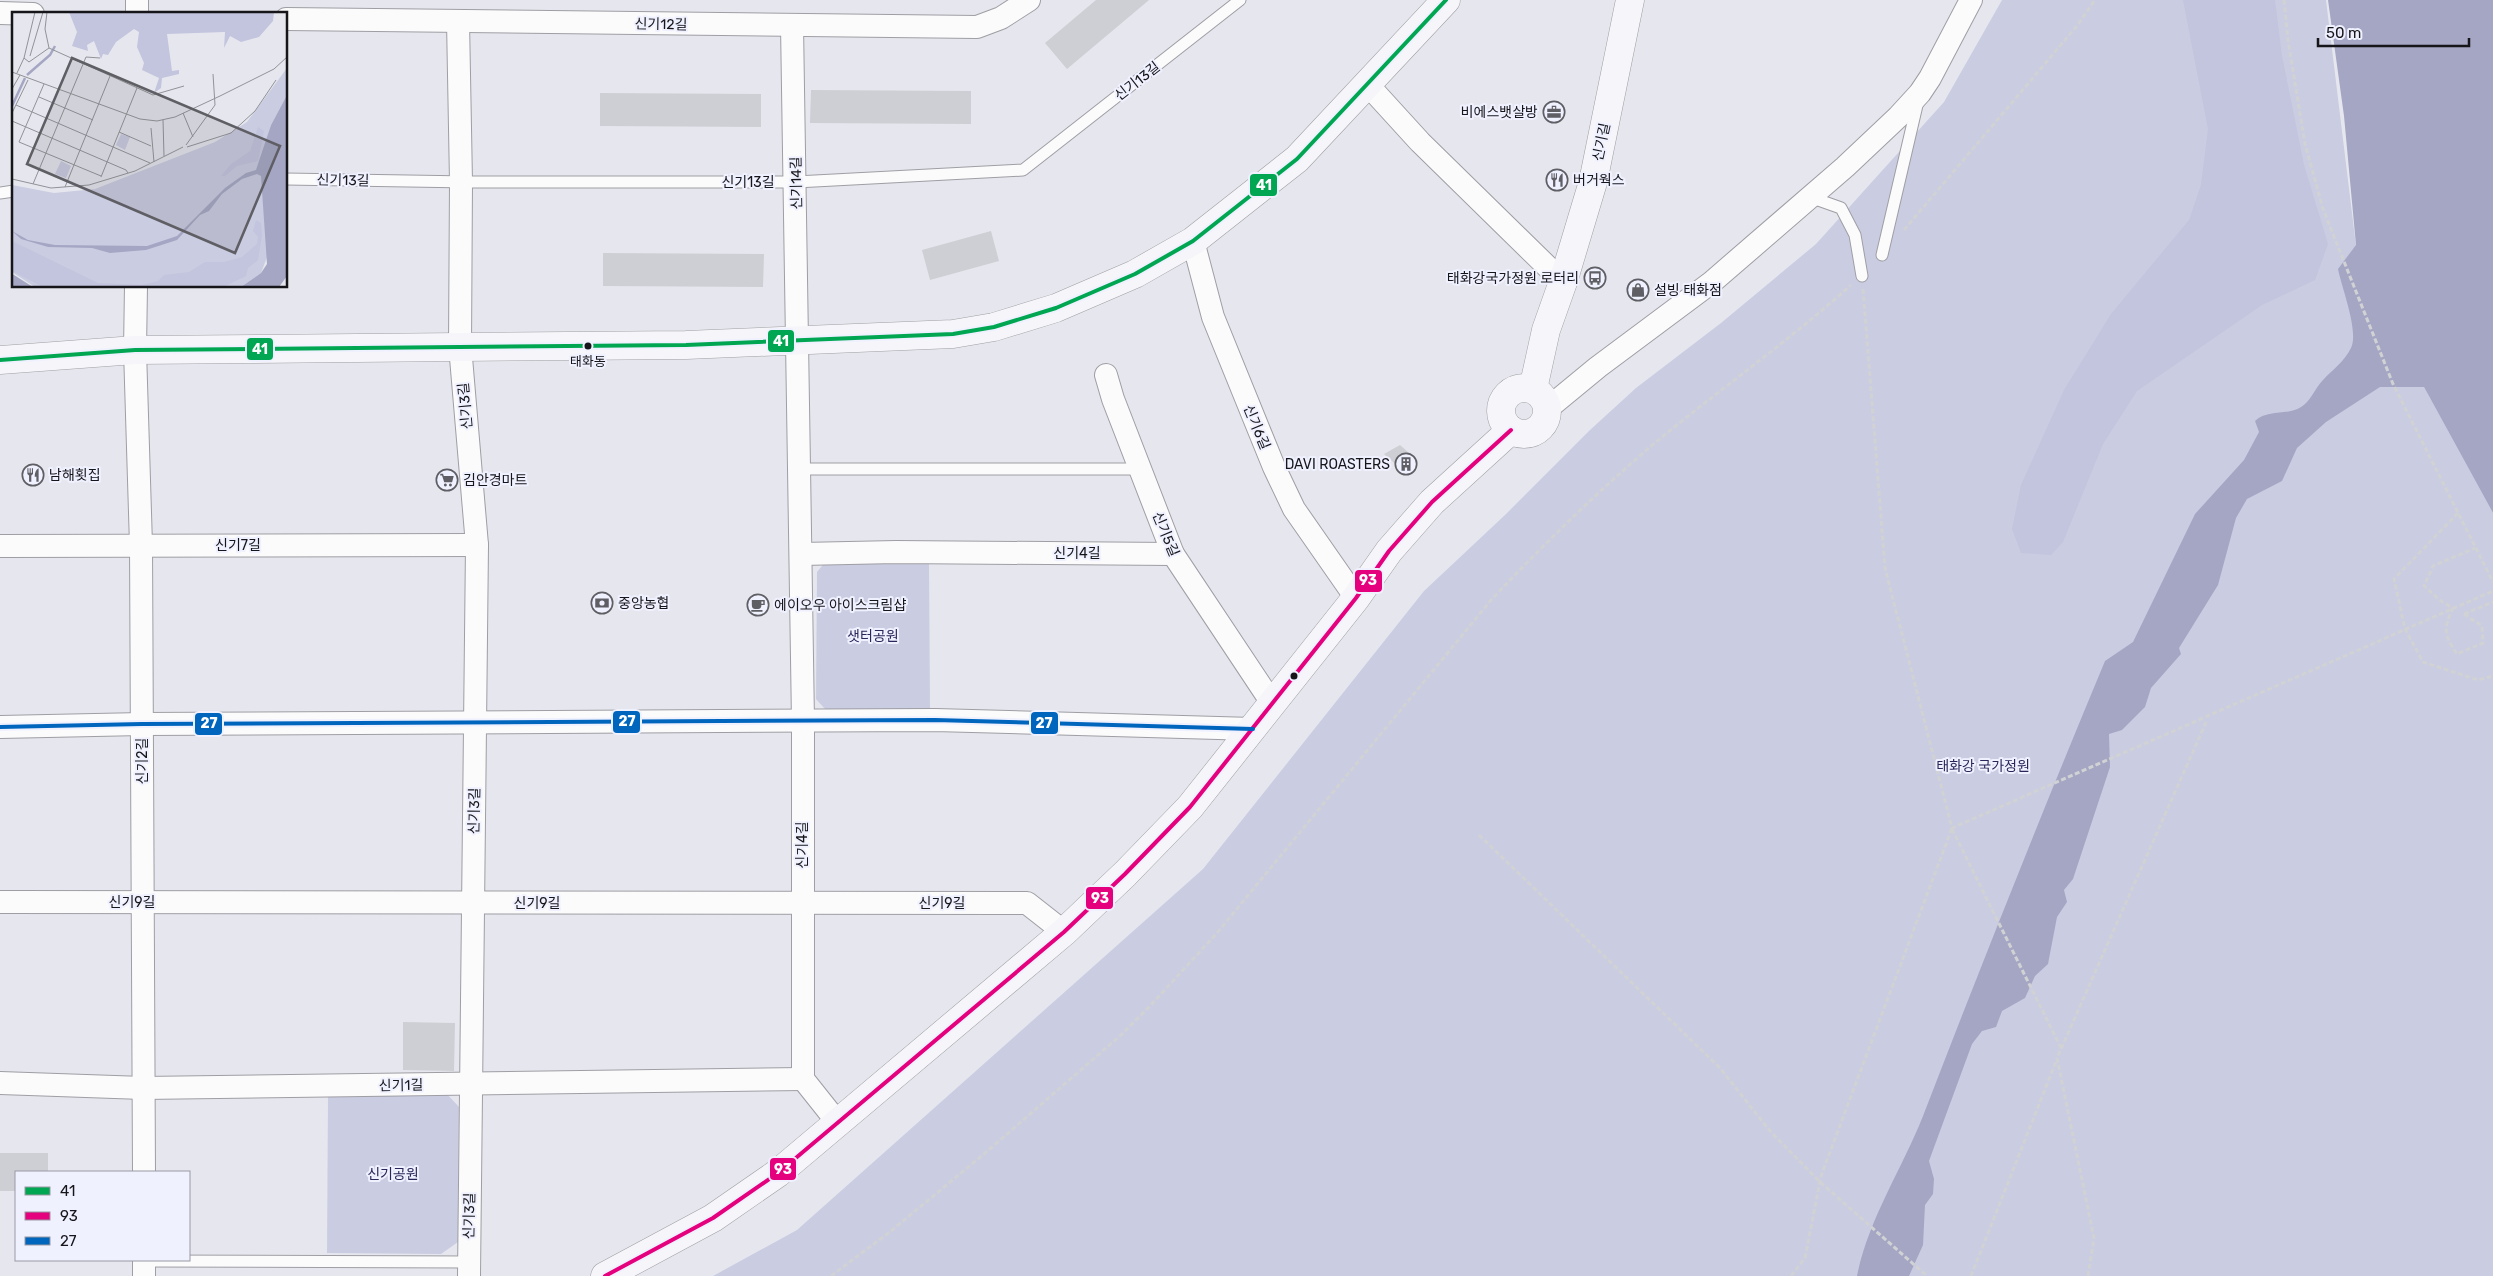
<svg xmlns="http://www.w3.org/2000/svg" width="2493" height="1276" font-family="Rubik,'Noto Sans KR',sans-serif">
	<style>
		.green { fill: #cacce1 }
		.forest { fill: #c3c4de }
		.water { fill: #a5a6c4 }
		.building { fill: #cecfd4 }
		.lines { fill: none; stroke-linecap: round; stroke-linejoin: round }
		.lane-casing { stroke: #9e9ea4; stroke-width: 13 }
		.street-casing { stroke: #9e9ea4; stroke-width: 24 }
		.secondary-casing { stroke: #9e9ea4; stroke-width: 29 }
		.path { stroke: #d1d2d4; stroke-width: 3; stroke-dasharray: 5 2.5; stroke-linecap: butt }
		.lane { stroke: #fbfbfc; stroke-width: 11 }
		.street { stroke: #fbfbfc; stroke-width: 22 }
		.secondary { stroke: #f6f6fa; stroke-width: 28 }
		.bus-1-casing { stroke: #f0f1ff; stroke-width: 8 }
		.bus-2-casing { stroke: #f0f1ff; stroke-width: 8 }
		.bus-3-casing { stroke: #f0f1ff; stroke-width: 8 }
		.bus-1 { stroke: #00a651; stroke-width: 4 }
		.bus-2 { stroke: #e5007d; stroke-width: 4 }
		.bus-3 { stroke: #0065bd; stroke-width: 4 }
		.bus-dot { fill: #15151a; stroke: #f0f1ff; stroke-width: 2 }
		.labels { text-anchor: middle; stroke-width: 4; stroke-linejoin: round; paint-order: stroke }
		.bus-label { font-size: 13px; fill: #15151a; stroke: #f0f1ff }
		.street-label { font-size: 14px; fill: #15151a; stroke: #f0f1ff }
		.poi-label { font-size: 14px; fill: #15151a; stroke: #f0f1ff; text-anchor: start }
		.park-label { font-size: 14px; fill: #2a2659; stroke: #f0f1ff }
		.inset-river { fill: none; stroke: #a5a6c4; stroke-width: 2.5 }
		.inset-road { fill: none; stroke: #929399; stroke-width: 1 }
		.view { fill: #5e5e64; fill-opacity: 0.15; stroke: #5e5e64; stroke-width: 2.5 }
		.inset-edge { fill: none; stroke: #15151a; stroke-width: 2.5 }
		.line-badge { stroke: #f0f1ff; stroke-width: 2 }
		.badge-label { font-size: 14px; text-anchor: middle; font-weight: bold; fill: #fff }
	</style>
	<rect width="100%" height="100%" fill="#e6e7ee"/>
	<!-- green -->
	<g class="green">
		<polygon points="2002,0 2326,0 2356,246 2417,374 2493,513 2493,1276 713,1276 797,1230 1203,869 1424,591 1505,515 1590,430 1636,388 1721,323 1816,244 1944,102"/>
		<polygon points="929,559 930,710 826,710 816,699 817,572 827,560"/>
		<polygon points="328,1093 446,1093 459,1107 458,1242 441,1254 327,1253"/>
	</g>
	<!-- forest -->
	<polygon class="forest" points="2183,0 2275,0 2282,56 2304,165 2328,244 2315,280 2262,305 2137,391 2103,444 2063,542 2051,555 2021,553 2012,529 2021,485 2064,390 2111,314 2189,220 2201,185 2208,129"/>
	<!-- water -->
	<path class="water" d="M2328 0H2493V513L2424 387H2380L2326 422 2297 448 2282 481 2247 499 2236 518 2218 585 2179 648 2181 654 2151 688 2145 707 2122 730 2109 734 2110 767 2073 879 2064 890 2067 902 2057 917 2048 964 2035 976 2025 998 2002 1011 1996 1027 1982 1031 1972 1044 1929 1161 1934 1179 1933 1194 1925 1205 1923 1245 1909 1276H1857C1868 1220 1902 1169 1923 1116 1982 963 2042 812 2105 661L2133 642 2195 514 2244 460 2259 432 2255 421C2268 409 2287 416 2301 407 2311 401 2315 388 2323 380 2332 370 2344 362 2351 348 2359 331 2342 289 2338 269L2356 245 2344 116Z"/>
	<!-- building -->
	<g class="building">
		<polygon points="1096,0 1149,0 1067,69 1045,43"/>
		<polygon points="811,90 971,91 971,124 810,123"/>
		<polygon points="600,93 761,94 761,127 600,126"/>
		<polygon points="991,231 999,261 930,280 922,250"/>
		<polygon points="603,253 764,254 763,287 603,286"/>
		<polygon points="1400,445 1418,461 1407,474 1384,454"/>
		<polygon points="403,1022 455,1023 454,1071 403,1070"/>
		<polygon points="0,1153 48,1153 48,1172 16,1172 16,1191 0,1191"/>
	</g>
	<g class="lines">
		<!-- lane casing -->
		<g class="lane-casing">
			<g id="lane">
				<polyline points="286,179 469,182 796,182 1023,170 1240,0"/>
				<polyline points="0,193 14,191"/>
				<polyline points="1810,197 1841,208 1855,235 1862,276"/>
				<polyline points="1882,255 1918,101"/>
				<polyline points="800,469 1140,469"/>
				<polyline points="144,1261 469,1262"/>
			</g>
		</g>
		<!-- street casing -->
		<g class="street-casing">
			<g id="street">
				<polyline points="137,0 137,14"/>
				<polyline points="0,13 33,14"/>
				<polyline points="286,19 977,27 1001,18 1029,0"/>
				<polyline points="458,21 461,182 460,346 477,545 469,1276"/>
				<polyline points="792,25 803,721 803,1079 838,1123"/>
				<polyline points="1368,85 1420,142 1563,282"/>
				<polyline points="1193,241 1213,317 1274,467 1294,509 1356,598"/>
				<polyline points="136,286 135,350 141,545 144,1172"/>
				<polyline points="1106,375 1113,399 1173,554 1272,703"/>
				<polyline points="1547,409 1598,367 1712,282 1845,167 1898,117 1920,93 1930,78 1971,0"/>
				<polyline points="0,546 477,545"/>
				<polyline points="801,554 896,552 1173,554"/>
				<polyline points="0,727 142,724 935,720 1253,729"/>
				<polyline points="0,902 1027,903 1064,932"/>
				<polyline points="0,1083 143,1088 803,1079"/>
				<polyline points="144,1260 144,1276"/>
			</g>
		</g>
		<!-- secondary casing -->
		<g class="secondary-casing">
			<g id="secondary">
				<polyline points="0,360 135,350 686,345 953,334 994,327 1056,308 1135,274 1193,241 1297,159 1446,0"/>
				<circle cx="1524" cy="411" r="23"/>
				<polyline points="1533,389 1546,330 1563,282 1593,182 1630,0"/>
				<polyline points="605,1276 713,1218 778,1173 1064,932 1125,874 1190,807 1356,598 1389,551 1432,502 1511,430"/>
			</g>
		</g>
		<!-- path -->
		<g class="path">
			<polyline points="2284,0 2288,40 2305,144 2323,209 2393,384 2493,582"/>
			<polyline points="1904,230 2076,27 2095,0"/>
			<polyline points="1863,289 1885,568 1952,828 2493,591"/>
			<polyline points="2458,513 2394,579 2405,629 2423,662 2478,680 2493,676"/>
			<path d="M2464 614 2482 626 2483 643 2457 654C2444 635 2443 629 2453 608L2441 601 2424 586 2433 566 2475 548"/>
			<polyline points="2464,614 2493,602"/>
			<polyline points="1952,829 2061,1048"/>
			<polyline points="1479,835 1720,1068 1770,1131 1820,1182 1927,1276"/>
			<path d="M831 1276 891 1231 984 1154 1121 1035 1150 1006 1217 933 1492 599C1544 544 1598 491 1656 442 1720 389 1789 341 1851 285"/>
			<polyline points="1791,1276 1805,1258 1821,1176 1952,828"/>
			<polyline points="1971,1276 2057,1059"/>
			<polyline points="2088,1276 2094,1238 2057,1058 2207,720"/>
		</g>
		<!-- lane -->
		<use href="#lane" class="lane"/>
		<!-- street -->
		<use href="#street" class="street"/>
		<!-- secondary -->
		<use href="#secondary" class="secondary"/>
		<!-- bus-1 casing -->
		<g class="bus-1-casing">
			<polyline id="bus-1" points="0,360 135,350 686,345 953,334 994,327 1056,308 1135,274 1193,241 1297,159 1446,0"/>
		</g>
		<!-- bus-2 casing -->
		<g class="bus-2-casing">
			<polyline id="bus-2" points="605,1276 713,1218 778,1173 1064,932 1125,874 1190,807 1356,598 1389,551 1432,502 1511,430"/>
		</g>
		<!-- bus-3 casing -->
		<g class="bus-3-casing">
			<polyline id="bus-3" points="0,727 142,724 935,720 1253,729"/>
		</g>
		<!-- bus-1 -->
		<use href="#bus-1" class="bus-1"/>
		<!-- bus-2 -->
		<use href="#bus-2" class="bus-2"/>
		<!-- bus-3 -->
		<use href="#bus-3" class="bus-3"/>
	</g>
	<!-- icons -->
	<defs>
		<g id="office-ring" transform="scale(1.125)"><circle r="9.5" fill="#f0f1ff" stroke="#5e5e64" stroke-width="1.5"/><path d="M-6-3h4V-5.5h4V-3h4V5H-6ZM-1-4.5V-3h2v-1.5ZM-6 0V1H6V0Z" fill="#5e5e64"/></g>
		<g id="restaurant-ring" transform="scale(1.125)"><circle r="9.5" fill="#f0f1ff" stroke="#5e5e64" stroke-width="1.5"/><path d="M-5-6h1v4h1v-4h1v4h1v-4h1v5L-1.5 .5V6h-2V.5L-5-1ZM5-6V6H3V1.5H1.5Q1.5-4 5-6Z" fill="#5e5e64"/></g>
		<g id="bus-ring" transform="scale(1.125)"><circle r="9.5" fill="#f0f1ff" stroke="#5e5e64" stroke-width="1.5"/><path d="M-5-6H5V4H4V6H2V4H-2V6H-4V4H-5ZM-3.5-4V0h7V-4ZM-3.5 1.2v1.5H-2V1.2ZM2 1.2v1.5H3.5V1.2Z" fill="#5e5e64"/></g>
		<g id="shop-ring" transform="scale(1.125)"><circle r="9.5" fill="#f0f1ff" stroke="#5e5e64" stroke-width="1.5"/><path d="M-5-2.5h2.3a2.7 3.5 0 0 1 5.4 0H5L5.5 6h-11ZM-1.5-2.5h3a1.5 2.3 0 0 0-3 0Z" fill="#5e5e64"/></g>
		<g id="building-ring" transform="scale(1.125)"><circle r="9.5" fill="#f0f1ff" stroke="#5e5e64" stroke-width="1.5"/><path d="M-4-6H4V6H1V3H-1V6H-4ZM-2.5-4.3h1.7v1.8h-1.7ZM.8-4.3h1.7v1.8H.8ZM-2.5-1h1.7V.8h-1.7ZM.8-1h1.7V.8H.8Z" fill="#5e5e64"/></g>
		<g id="supermarket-ring" transform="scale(1.125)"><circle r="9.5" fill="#f0f1ff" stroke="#5e5e64" stroke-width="1.5"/><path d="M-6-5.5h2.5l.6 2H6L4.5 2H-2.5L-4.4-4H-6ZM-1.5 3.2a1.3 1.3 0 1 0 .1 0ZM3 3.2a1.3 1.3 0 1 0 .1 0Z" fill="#5e5e64"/></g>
		<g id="bank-ring" transform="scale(1.125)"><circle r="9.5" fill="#f0f1ff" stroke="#5e5e64" stroke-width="1.5"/><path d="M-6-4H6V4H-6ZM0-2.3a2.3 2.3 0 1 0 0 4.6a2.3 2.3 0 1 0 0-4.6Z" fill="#5e5e64"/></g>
		<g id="cafe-ring" transform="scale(1.125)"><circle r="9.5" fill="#f0f1ff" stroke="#5e5e64" stroke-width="1.5"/><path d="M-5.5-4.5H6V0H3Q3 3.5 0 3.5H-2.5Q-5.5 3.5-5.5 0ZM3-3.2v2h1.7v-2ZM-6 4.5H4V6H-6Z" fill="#5e5e64"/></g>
	</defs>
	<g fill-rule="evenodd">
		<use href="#office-ring" x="1554" y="112"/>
		<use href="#restaurant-ring" x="1557" y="180"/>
		<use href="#bus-ring" x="1595" y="278"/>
		<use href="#shop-ring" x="1638" y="290"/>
		<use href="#building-ring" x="1406" y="464"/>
		<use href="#restaurant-ring" x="33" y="475"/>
		<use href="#supermarket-ring" x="447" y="480"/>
		<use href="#bank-ring" x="602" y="603"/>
		<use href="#cafe-ring" x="758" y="605"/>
	</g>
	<!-- markers -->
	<g class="bus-dot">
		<circle cx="588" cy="346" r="4.5"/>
		<circle cx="1294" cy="676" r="4.5"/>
	</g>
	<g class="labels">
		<!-- bus labels -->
		<g class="bus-label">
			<text x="588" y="366">태화동</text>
		</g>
		<!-- street labels -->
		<g class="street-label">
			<text transform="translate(661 24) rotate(1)" y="5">신기12길</text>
			<text transform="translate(1137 81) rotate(-38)" y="5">신기13길</text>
			<text transform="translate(1601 142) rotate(-78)" y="5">신기길</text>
			<text transform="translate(343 180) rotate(1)" y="5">신기13길</text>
			<text x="748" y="187">신기13길</text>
			<text transform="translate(796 183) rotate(-91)" y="5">신기14길</text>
			<text transform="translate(465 406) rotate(-95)" y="5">신기3길</text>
			<text transform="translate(1257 427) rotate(67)" y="5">신기6길</text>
			<text transform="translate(1166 534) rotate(67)" y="5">신기5길</text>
			<text x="238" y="550">신기7길</text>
			<text x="1077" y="558">신기4길</text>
			<text transform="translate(142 761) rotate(-90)" y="5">신기2길</text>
			<text transform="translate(474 811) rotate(-89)" y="5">신기3길</text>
			<text transform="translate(802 845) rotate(-90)" y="5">신기4길</text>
			<text x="132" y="907">신기9길</text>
			<text x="537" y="908">신기9길</text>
			<text x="942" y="908">신기9길</text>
			<text transform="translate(401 1085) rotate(-1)" y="5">신기1길</text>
			<text transform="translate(469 1216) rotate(-89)" y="5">신기3길</text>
		</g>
		<!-- poi labels -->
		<g class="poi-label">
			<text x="1538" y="117" text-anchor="end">비에스뱃살방</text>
			<text x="1573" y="185">버거웍스</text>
			<text x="1579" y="283" text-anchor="end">태화강국가정원 로터리</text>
			<text x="1654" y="295">설빙 태화점</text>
			<text x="1390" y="469" text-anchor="end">DAVI ROASTERS</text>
			<text x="49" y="480">남해횟집</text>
			<text x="463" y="485">김안경마트</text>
			<text x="618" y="608">중앙농협</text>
			<text x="774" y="610">에이오우 아이스크림샵</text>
		</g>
		<!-- park labels -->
		<g class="park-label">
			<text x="873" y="641">샛터공원</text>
			<text x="1983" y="771">태화강 국가정원</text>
			<text x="393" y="1179">신기공원</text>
		</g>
	</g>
	<!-- overview -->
	<g transform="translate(12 12)">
		<rect width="275" height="275" fill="#e6e7ee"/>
		<path d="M275 56V83L259 113 248 150 257 240 249 261 229 275H23L0 260V173L42 181 83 177 203 130 235 110ZM109 122 118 125 113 138 104 133ZM49 149 59 154 54 166 43 162Z" fill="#cacce1"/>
		<path d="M57 0H262L261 9 247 25 229 30 218 24 212 36 213 20 155 22 160 59 167 58V62L150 66 149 76 142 81 147 66 130 58 132 51 125 35 127 20 122 17 104 30 96 43 91 42 89 47 82 29 75 33 76 39 60 34 65 20ZM246 115 252 119 246 149 225 154 213 164H209L219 152 238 139ZM244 208 249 211 250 224 246 248 236 256 234 264 211 275H31L0 259V229L86 271 130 273 146 269 152 263 177 260 193 250H212L230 245 245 232 246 225 241 219Z" fill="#c3c4de"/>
		<path d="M275 83V264L267 275H229L249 261 255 252 249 164 245 162 230 167 210 182 197 199 188 203 165 228 134 238 98 241 80 236 36 235 9 227 0 219 16 228 43 233 135 234 165 224 213 176 234 161 244 158 259 113ZM0 262 2 263 21 275H0Z" fill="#a5a6c4"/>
		<path class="inset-river" d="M15 63 38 43 43 34M0 94 13 66"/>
		<path class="inset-road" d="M23 0 12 46 17 50 37 36 33 17 35 0M37 36 141 83 172 74M18 44 31 0M0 60 128 107 145 109 163 105 208 84 262 57 275 45M5 61 12 46M32 72 7 130 89 164M0 77 8 63M27 85 81 108M4 93 138 151M0 101 16 68M171 101 181 125M151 108 152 144M0 109 114 158 116 161M139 116 142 150M107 120 139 134M174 133 203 93 201 62M175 135 219 121 243 99 264 68M89 165 125 76M0 167 39 176 77 173 123 159 171 135M21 172 74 45 88 46M53 175 98 64"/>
		<path class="view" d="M60 46 268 134 223 241 15 152Z"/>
		<rect width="275" height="275" class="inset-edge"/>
	</g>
	<g class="line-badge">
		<rect x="1249" y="173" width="29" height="24" rx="5" fill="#00a651"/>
		<rect x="767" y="329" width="28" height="24" rx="5" fill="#00a651"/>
		<rect x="246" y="337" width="28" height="24" rx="5" fill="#00a651"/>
		<rect x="1354" y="569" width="29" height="24" rx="5" fill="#e5007d"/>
		<rect x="612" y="710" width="29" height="24" rx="5" fill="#0065bd"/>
		<rect x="1030" y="711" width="29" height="24" rx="5" fill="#0065bd"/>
		<rect x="194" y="712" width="29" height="24" rx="5" fill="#0065bd"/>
		<rect x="1085" y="886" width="29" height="24" rx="5" fill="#e5007d"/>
		<rect x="769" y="1157" width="28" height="24" rx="5" fill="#e5007d"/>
	</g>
	<g class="badge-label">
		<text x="1264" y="190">41</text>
		<text x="781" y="346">41</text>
		<text x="260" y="354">41</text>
		<text x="1368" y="585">93</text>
		<text x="627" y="726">27</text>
		<text x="1044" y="728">27</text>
		<text x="209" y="728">27</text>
		<text x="1100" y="903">93</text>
		<text x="783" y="1174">93</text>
	</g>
	<!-- legend -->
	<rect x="15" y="1171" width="175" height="90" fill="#f0f1ff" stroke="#9899a3"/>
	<rect x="25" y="1187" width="25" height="8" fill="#00a651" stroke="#9899a3"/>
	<text x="60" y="1196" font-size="15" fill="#15151a">41</text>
	<rect x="25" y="1212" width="25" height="8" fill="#e5007d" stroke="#9899a3"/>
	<text x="60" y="1221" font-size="15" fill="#15151a">93</text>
	<rect x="25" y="1237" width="25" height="8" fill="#0065bd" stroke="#9899a3"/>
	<text x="60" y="1246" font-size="15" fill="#15151a">27</text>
	<!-- scale -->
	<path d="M2318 38v8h151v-8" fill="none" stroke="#15151a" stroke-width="2.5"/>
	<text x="2326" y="38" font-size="15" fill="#15151a" stroke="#f0f1ff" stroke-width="4" paint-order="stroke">50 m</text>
</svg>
